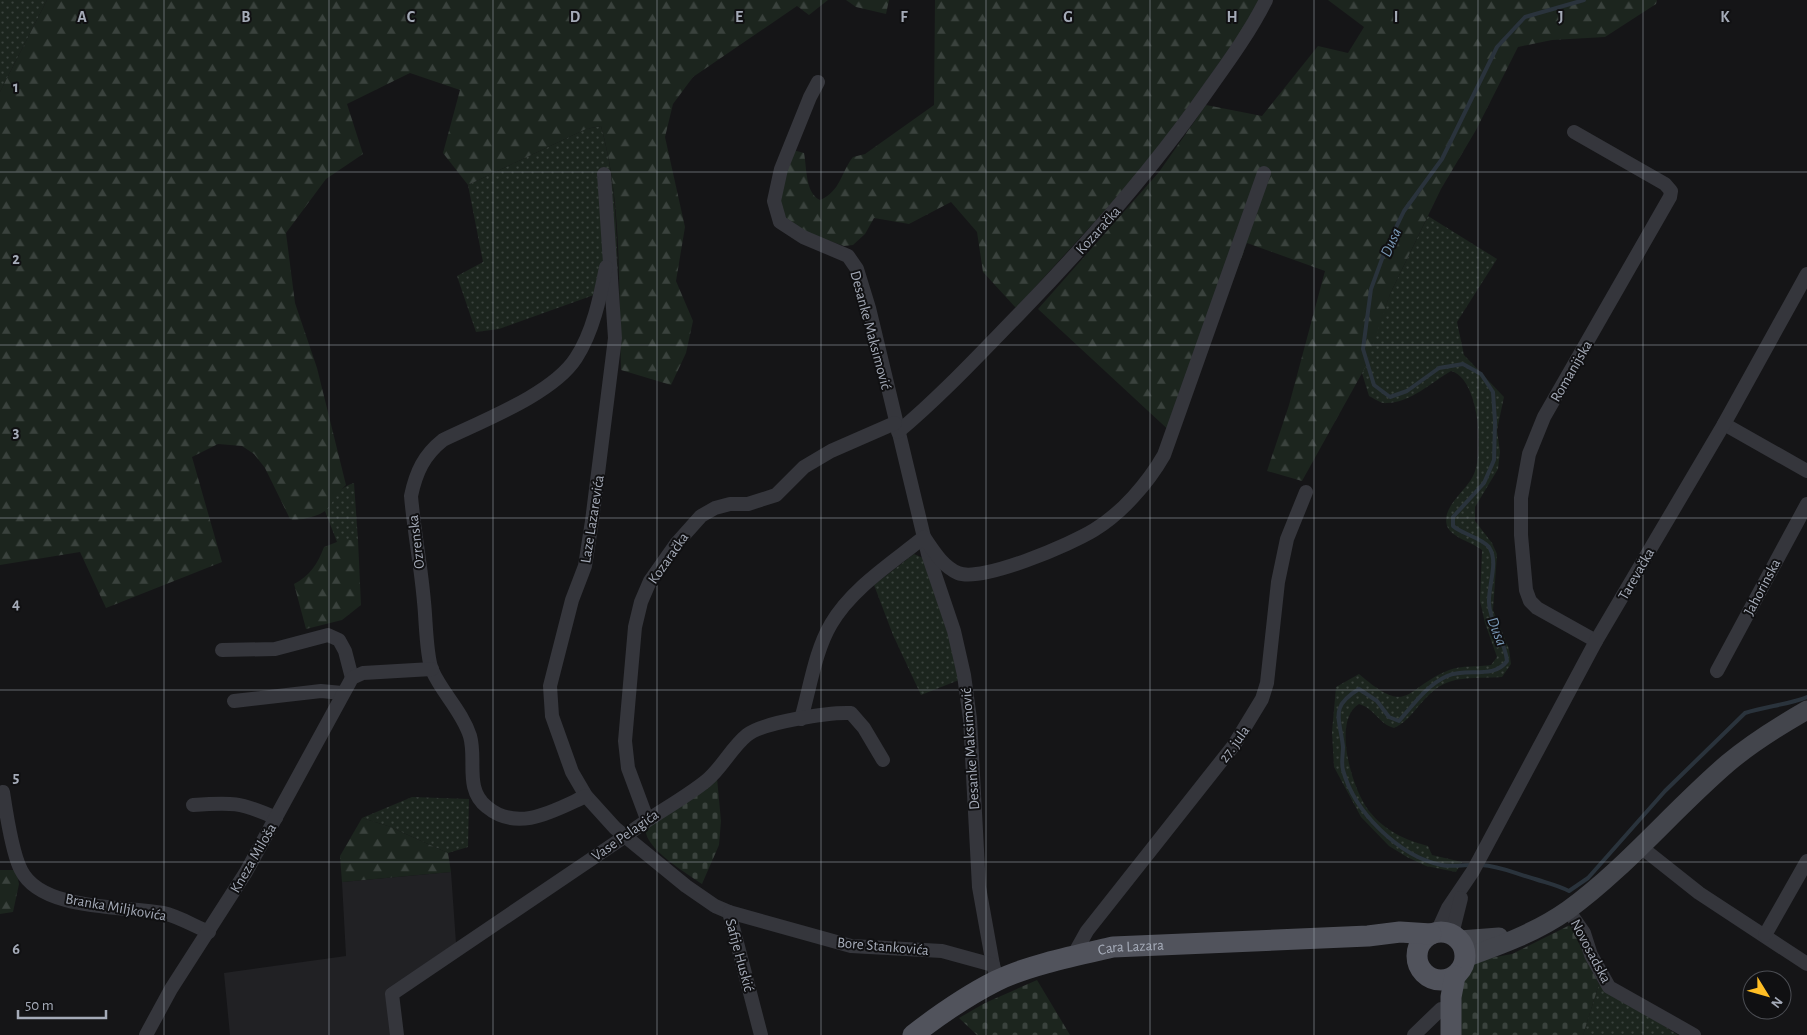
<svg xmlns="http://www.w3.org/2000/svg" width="1807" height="1035" font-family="'Alegreya Sans',sans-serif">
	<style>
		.built { fill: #212124 }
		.grass { fill: url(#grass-dots) }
		.forest { fill: url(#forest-firs) }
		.cemetery { fill: url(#cemetery-stones) }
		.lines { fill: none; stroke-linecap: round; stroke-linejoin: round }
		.stream { stroke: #2a333c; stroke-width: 4 }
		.minor { stroke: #35363c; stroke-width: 14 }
		.secondary { stroke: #43454c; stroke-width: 19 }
		.primary { stroke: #51535c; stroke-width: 21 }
		.grid { fill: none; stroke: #a5abb8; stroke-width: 1; stroke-opacity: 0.55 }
		.labels { text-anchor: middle; stroke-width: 4; stroke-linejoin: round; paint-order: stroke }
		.street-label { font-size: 15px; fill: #a5abb8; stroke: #101012 }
		.water-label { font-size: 16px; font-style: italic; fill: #7998b6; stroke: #101012 }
		.grid-label { font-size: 16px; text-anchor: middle; font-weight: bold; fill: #a5abb8; stroke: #101012; stroke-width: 4; stroke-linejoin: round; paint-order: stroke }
	</style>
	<defs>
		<pattern id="grass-dots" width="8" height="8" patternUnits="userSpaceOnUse" patternTransform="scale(1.25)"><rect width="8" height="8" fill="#1c251e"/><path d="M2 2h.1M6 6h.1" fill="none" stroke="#3a423d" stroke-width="1.8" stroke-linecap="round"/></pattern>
		<pattern id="forest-firs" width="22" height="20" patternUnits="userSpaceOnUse" patternTransform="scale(1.25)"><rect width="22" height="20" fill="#1c251e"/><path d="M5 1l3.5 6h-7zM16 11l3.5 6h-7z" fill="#3a423d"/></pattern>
		<pattern id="cemetery-stones" width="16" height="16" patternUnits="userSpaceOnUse" patternTransform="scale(1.25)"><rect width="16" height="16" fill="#1c251e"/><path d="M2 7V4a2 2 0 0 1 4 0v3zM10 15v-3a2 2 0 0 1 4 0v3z" fill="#3a423d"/></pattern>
	</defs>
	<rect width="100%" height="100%" fill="#151517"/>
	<!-- built -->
	<polygon class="built" points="451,872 456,943 387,989 393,1035 230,1035 224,973 346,956 342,882"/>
	<!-- grass -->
	<g class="grass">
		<polygon points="0,0 47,0 0,92"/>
		<path d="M601 126C616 179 617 234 618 288L605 291 499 329 476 332 457 276 483 262 468 185 586 129Z"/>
		<path d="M1428 216 1497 259 1457 322 1464 355 1504 397 1497 430 1500 452 1498 469 1475 507V521L1492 543 1497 554 1493 610 1509 649 1511 664 1502 677C1478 679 1450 674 1431 693 1418 704 1410 721 1394 728 1379 724 1374 708 1359 704 1331 721 1353 791 1369 811 1385 831 1405 840 1428 846L1432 855 1462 862 1456 872 1426 866 1407 857 1389 846 1361 817 1334 767 1332 732 1336 687 1359 674C1410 718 1404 688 1449 670 1462 665 1478 667 1491 665L1497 657 1485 623 1480 601 1482 550C1472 542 1452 538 1447 526 1441 507 1466 491 1473 476 1485 453 1479 378 1451 371 1432 382 1410 403 1387 403 1381 404 1375 399 1369 396L1362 373 1390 294Z"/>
		<path d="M354 483 358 540 337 542 325 511C333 499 339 487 354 483Z"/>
		<polygon points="914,554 923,558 951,641 959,680 921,695 893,635 874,585"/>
		<polygon points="412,797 469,799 468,847 448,853 388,826 362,818"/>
		<polygon points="1599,984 1678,1035 1583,1035"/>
	</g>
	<!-- forest -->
	<g class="forest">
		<path d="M47 0H828L809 15 797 6 693 77 673 104 665 137 685 227 676 281 693 321 686 353 671 385 621 370C618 290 623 204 601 126L586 129 468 185 443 153 460 90 410 73 347 104 363 154 326 179 286 233 295 303 317 368 346 485C338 492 331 506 325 511 317 517 299 521 290 519L265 468 254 454 242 446 218 444 192 457 222 562 106 608 80 552 0 565V92Z"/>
		<polygon points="846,0 889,0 886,14 856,7"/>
		<path d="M935 0H1263L1164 142 1119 195 1016 308 983 272 977 232 951 202 909 224 874 218 865 234 853 245 844 246 810 234 786 218 779 200 793 150 804 153C807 168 805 193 820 200 841 191 841 172 853 157L865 154 934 105Z"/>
		<polygon points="1328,0 1657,0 1656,4 1605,37 1552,40 1518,47 1476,130 1441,189 1390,294 1366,366 1302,481 1267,471 1289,405 1325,271 1247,243 1174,435 1038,309 1159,172 1206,105 1262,116 1318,46 1348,53 1364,27"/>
		<path d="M342 540H358L361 605 342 620 306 629 294 584C310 576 318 563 324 547Z"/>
		<polygon points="362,818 388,826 448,853 451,872 342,882 340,856"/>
		<polygon points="0,870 16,870 19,884 13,912 0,914"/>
	</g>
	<!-- cemetery -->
	<g class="cemetery">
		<path d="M717 778 721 821 719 845 702 884C688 874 642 847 646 828Z"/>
		<polygon points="1570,925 1599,984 1583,1035 1461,1035 1457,988 1474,961 1512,954"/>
		<polygon points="1037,980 1070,1035 977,1035 959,1018 985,1003"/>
	</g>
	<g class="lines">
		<!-- stream -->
		<g class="stream">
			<path d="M1471 865C1462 865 1450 867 1441 865 1399 856 1354 812 1343 770 1341 763 1343 755 1343 747 1340 718 1329 707 1359 689L1377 701 1389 717 1399 721C1413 705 1427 685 1447 676 1467 667 1493 680 1507 661 1505 640 1490 624 1489 603 1488 585 1499 562 1489 547 1482 538 1462 534 1453 526V517L1484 483 1494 460 1495 422 1493 392 1481 374 1463 364 1439 368 1407 391 1390 397 1374 385 1363 349 1371 289 1386 248 1404 211 1442 159 1497 47 1525 17 1584 0"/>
			<path d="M1481 865C1501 866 1516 874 1535 879 1547 883 1557 885 1569 891L1588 878 1665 791 1745 713C1766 706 1787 705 1807 697"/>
		</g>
		<!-- minor -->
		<g class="minor">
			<polyline points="818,82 810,97 781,169 774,201 780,222 803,237 848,256 857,269 869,308 928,554 954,631 964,675 970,719 979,887 993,965"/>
			<polyline points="1574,132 1665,184 1671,191 1670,197 1544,417 1529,454 1521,498 1521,535 1526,590 1530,601 1537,608 1596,641"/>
			<polyline points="604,174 615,338 592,521 585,566 572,600 550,686 552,716 572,772 586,796 615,828 686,886 715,906 729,912 761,1035"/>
			<polyline points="1724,424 1807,471"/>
			<path d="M898 432C941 396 980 354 1019 314 1089 242 1154 168 1211 86 1231 58 1251 30 1266 0"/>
			<polyline points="222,650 275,649 328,635 339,640 345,651 352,678"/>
			<polyline points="1717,671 1807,504"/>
			<polyline points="234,701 321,691 342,693"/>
			<path d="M801 719C810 688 815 651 831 624 852 588 892 563 924 537 933 550 942 566 958 573 982 583 1071 544 1094 530 1122 513 1148 483 1164 455L1264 173"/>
			<path d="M3 792C6 812 12 853 21 870 41 911 124 906 163 913 178 916 194 926 209 932"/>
			<path d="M586 796C555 810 518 833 487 807 464 789 477 760 470 736 462 711 442 693 432 670 426 655 426 619 424 602 421 566 414 531 411 496 416 472 424 455 443 440 482 421 553 394 576 358 593 332 600 298 606 267"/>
			<path d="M193 805C232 802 240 802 276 818"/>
			<polyline points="647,819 628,768 625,741 635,627 641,602 650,581 676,544 701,516 715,508 730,504 748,504 776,495 804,467 831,451 895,423"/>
			<polyline points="1641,847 1699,893 1807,964"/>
			<polyline points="1568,910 1584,933 1591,955 1609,987 1694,1035"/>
			<polyline points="729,912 851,946 942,951 993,965 995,972"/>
			<polyline points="1437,932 1448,908 1473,871 1596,641 1724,424 1807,274"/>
			<polyline points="1452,934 1461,898"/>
			<polyline points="1765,935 1807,861"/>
			<polyline points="1073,956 1087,931 1234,745 1262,699 1267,683 1278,582 1287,539 1306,492"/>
			<polyline points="146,1035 171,989 246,872 352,678 363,673 432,669"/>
			<path d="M397 1035 392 994 627 835C652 815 681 801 706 781 722 768 731 748 747 735 763 722 830 712 851 713L864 728 883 760"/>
			<polyline points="1414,1035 1441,1009"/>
		</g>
		<!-- secondary -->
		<g class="secondary">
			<polyline points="1460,940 1499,937"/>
			<path d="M1465 958C1501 945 1537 932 1568 910 1627 867 1673 810 1728 763 1753 742 1779 726 1807 710"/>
		</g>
		<!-- primary -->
		<g class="primary">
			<circle cx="1441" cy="956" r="24"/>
			<path id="s1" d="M913 1035C939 1015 966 996 996 981 1028 965 1078 955 1113 947L1368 936 1400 932 1431 934"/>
			<polyline points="1451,1035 1451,997 1455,976"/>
		</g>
	</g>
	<!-- grid -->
	<path class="grid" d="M164 0V1035M329 0V1035M493 0V1035M657 0V1035M821 0V1035M986 0V1035M1150 0V1035M1314 0V1035M1478 0V1035M1643 0V1035M0 172H1807M0 345H1807M0 518H1807M0 690H1807M0 862H1807"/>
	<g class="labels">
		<!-- street labels -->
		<g class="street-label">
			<text transform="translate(1098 230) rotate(-48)" y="5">Kozaračka</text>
			<text transform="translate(871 330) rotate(75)" y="5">Desanke Maksimović</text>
			<text transform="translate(1571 371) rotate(-60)" y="5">Romanijska</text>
			<text transform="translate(592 519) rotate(-81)" y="5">Laze Lazarevića</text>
			<text transform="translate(416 542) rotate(-97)" y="5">Ozrenska</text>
			<text transform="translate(668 558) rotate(-55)" y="5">Kozaračka</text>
			<text transform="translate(1636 574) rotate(-60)" y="5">Tarevačka</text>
			<text transform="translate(1762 587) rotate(-62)" y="5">Jahorinska</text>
			<text transform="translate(1234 744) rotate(-54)" y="5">27. jula</text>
			<text transform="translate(970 749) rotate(-94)" y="5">Desanke Maksimović</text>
			<text transform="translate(625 835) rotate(-35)" y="5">Vase Pelagića</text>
			<text transform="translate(253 858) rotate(-60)" y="5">Kneza Miloša</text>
			<text transform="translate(116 907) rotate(10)" y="5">Branka Miljkovića</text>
			<text transform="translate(883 946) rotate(5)" y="5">Bore Stankovića</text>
			<text dy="5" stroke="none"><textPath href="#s1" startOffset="239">Cara Lazara</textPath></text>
			<text transform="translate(1591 951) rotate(62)" y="5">Novosadska</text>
			<text transform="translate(740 955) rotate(75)" y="5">Safije Huskić</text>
		</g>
		<!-- water labels -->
		<g class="water-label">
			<text transform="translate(1390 242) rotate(-66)" y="6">Dusa</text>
			<text transform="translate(1498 631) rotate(68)" y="6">Dusa</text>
		</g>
	</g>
	<g class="grid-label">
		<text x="82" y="22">A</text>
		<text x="246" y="22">B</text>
		<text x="411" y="22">C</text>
		<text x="575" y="22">D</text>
		<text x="739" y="22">E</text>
		<text x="904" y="22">F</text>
		<text x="1068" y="22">G</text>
		<text x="1232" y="22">H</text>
		<text x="1396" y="22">I</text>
		<text x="1561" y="22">J</text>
		<text x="1725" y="22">K</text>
		<text x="16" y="92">1</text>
		<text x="16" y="264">2</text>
		<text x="16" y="437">3</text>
		<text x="16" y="609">4</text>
		<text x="16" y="782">5</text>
		<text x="16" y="954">6</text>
	</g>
	<!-- north arrow -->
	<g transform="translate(1767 995) rotate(127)"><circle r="24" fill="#101012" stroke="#4c4e54"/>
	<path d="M0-4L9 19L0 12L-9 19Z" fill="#ffbe25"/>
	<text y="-8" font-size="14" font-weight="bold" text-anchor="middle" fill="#a5abb8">N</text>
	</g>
	<!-- scale -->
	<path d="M18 1010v8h88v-8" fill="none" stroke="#a5abb8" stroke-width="2.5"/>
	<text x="25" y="1010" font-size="15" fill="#a5abb8" stroke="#101012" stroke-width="4" paint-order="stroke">50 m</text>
</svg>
